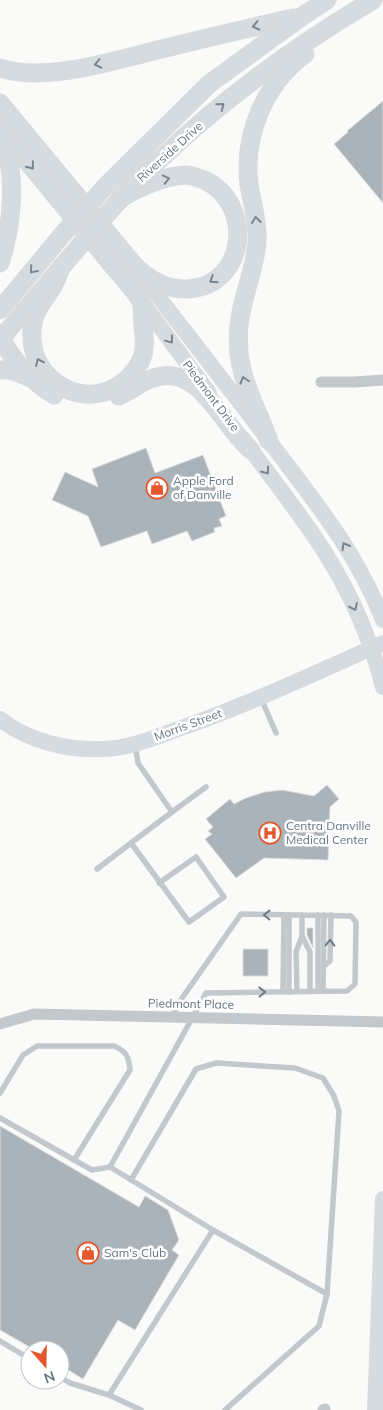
<svg xmlns="http://www.w3.org/2000/svg" width="383" height="1410" font-family="Mulish,sans-serif">
	<style>
		.building { fill: #aab3b9; stroke: #dcdcda }
		.lines { fill: none; stroke-linecap: round; stroke-linejoin: round }
		.lane { stroke: #c3c8cc; stroke-width: 5.5 }
		.street { stroke: #c3c8cc; stroke-width: 11 }
		.secondary { stroke: #d6dbdf; stroke-width: 16 }
		.primary { stroke: #d6dbdf; stroke-width: 19 }
		.oneway { stroke: #768591 }
		.oneway2 { stroke: #6a7a87 }
		.labels { text-anchor: middle; stroke-width: 5; stroke-linejoin: round; paint-order: stroke }
		.street-label { font-size: 12px; fill: #657683; stroke: #fff }
		.poi-label { font-size: 12px; fill: #657683; stroke: #fff; text-anchor: start }
	</style>
	<rect width="100%" height="100%" fill="#fafaf8"/>
	<!-- building -->
	<g class="building">
		<polygon points="383,101 383,203 334,144 348,132 347,131"/>
		<polygon points="146,448 155,473 203,455 226,516 219,519 222,526 214,528 215,532 192,541 187,531 152,544 147,531 101,547 88,516 52,500 65,472 98,487 92,469"/>
		<polygon points="327,785 339,799 330,807 328,860 264,858 236,878 205,839 212,834 208,831 213,827 206,819 230,799 234,804 246,798 265,792 282,790 314,796"/>
		<polygon points="307,928 313,928 313,948 307,935"/>
		<rect x="243" y="949" width="25" height="27"/>
		<polygon points="0,1126 139,1207 145,1196 168,1210 179,1240 172,1250 179,1255 135,1330 118,1320 83,1379 60,1365 60,1350 35,1350 0,1330"/>
	</g>
	<g class="lines">
		<!-- lane -->
		<g class="lane">
			<polyline points="261,698 276,733"/>
			<polyline points="135,745 138,763 172,812 131,843 189,922 224,897 196,857 159,883"/>
			<polyline points="172,812 206,787"/>
			<polyline points="97,869 131,843"/>
			<polyline points="289,915 289,992"/>
			<polyline points="302,936 310,952 310,991"/>
			<polyline points="323,967 330,961 331,915"/>
			<polyline points="297,991 296,952 302,936 302,915"/>
			<polyline points="318,991 318,915"/>
			<polyline points="323,991 324,915"/>
			<polyline points="283,992 284,915"/>
			<path d="M0 1093 23 1055 37 1046H114C126 1051 129 1057 130 1070L74 1160"/>
			<polyline points="0,1118 92,1170 110,1167 213,1230 109,1395 70,1383 60,1377"/>
			<polyline points="110,1167 206,993 347,991 355,984 356,922 351,916 241,914 180,1001 172,1017"/>
			<polyline points="131,1180 196,1069 216,1063 295,1068 323,1078 334,1096 339,1111 327,1294 319,1326 225,1410"/>
			<polyline points="213,1230 327,1294"/>
			<polyline points="0,1341 30,1359"/>
			<polyline points="109,1395 141,1410"/>
		</g>
		<!-- street -->
		<g class="street">
			<polyline points="321,382 355,382 383,380"/>
			<polyline points="0,1024 34,1014 383,1022"/>
			<polyline points="323,1410 325,1409"/>
		</g>
		<!-- secondary -->
		<g class="secondary">
			<path d="M140 273C186 333 233 393 279 454 320 508 358 556 383 620"/>
			<polyline points="141,301 209,393"/>
			<path d="M243 439C270 476 299 512 324 551 350 592 371 640 383 687"/>
			<path d="M0 719C27 741 69 751 104 749 132 748 158 736 184 727 252 703 317 672 383 643"/>
			<polyline points="375,1410 383,1199"/>
		</g>
		<!-- primary -->
		<g class="primary">
			<path d="M0 68C47 83 115 60 162 49 206 38 249 28 293 18"/>
			<path d="M0 103 129 259C144 277 164 290 188 289 247 286 255 203 204 180 198 178 192 175 186 175 163 176 141 187 121 198"/>
			<path d="M0 128C36 172 72 216 108 260 114 268 138 294 141 302 143 308 142 317 143 324 144 336 146 347 142 358 139 366 133 373 127 379 88 415 29 382 32 332 32 315 41 304 50 291 55 284 58 276 61 267"/>
			<path d="M0 136C3 144 7 153 9 162 15 193 10 233 0 263"/>
			<polyline points="0,310 62,235 105,187 209,84 304,15 327,0"/>
			<path d="M0 333C6 355 35 384 54 395"/>
			<path d="M0 340C29 305 59 270 88 236 102 220 116 203 131 188 202 115 285 52 373 0"/>
			<polyline points="0,370 11,370 31,378"/>
			<path d="M119 396C130 391 141 382 153 378 200 362 221 425 251 450"/>
			<path d="M269 441C253 397 232 369 240 318 244 291 256 267 257 240 258 221 252 203 249 184 243 135 265 83 305 54"/>
		</g>
	</g>
	<!-- one-way arrows -->
	<defs><path id="oneway-chevron" d="M-2-3.5L2.5 0L-2 3.5" fill="none" stroke-width="1.6" stroke-linecap="round" stroke-linejoin="round" transform="scale(1.25)"/></defs>
	<g class="oneway">
		<use href="#oneway-chevron" transform="translate(256 26) rotate(167)"/>
		<use href="#oneway-chevron" transform="translate(98 64) rotate(168)"/>
		<use href="#oneway-chevron" transform="translate(221 106) rotate(-39)"/>
		<use href="#oneway-chevron" transform="translate(31 166) rotate(51)"/>
		<use href="#oneway-chevron" transform="translate(166 179) rotate(-13)"/>
		<use href="#oneway-chevron" transform="translate(256 220) rotate(-97)"/>
		<use href="#oneway-chevron" transform="translate(33 270) rotate(130)"/>
		<use href="#oneway-chevron" transform="translate(213 280) rotate(147)"/>
		<use href="#oneway-chevron" transform="translate(170 340) rotate(53)"/>
		<use href="#oneway-chevron" transform="translate(39 362) rotate(-115)"/>
		<use href="#oneway-chevron" transform="translate(244 380) rotate(-106)"/>
		<use href="#oneway-chevron" transform="translate(266 471) rotate(54)"/>
		<use href="#oneway-chevron" transform="translate(345 546) rotate(-120)"/>
		<use href="#oneway-chevron" transform="translate(354 607) rotate(65)"/>
	</g>
	<g class="oneway2">
		<use href="#oneway-chevron" transform="translate(267 915) rotate(-179)"/>
		<use href="#oneway-chevron" transform="translate(330 943) rotate(-89)"/>
		<use href="#oneway-chevron" transform="translate(262 992) rotate(-1)"/>
	</g>
	<!-- icons -->
	<defs>
		<g id="shop-ring" transform="scale(1.125)"><circle r="9.5" fill="#fff" stroke="#e4572e" stroke-width="1.5"/><path d="M-5-2.5h2.3a2.7 3.5 0 0 1 5.4 0H5L5.5 6h-11ZM-1.5-2.5h3a1.5 2.3 0 0 0-3 0Z" fill="#e4572e"/></g>
		<g id="hospital-ring" transform="scale(1.125)"><circle r="9.5" fill="#fff" stroke="#e4572e" stroke-width="1.5"/><path d="M-5-5h3v3.5h4V-5h3V5h-3V1.5h-4V5h-3Z" fill="#e4572e"/></g>
	</defs>
	<g fill-rule="evenodd">
		<use href="#shop-ring" x="157" y="488"/>
		<use href="#hospital-ring" x="270" y="833"/>
		<use href="#shop-ring" x="88" y="1253"/>
	</g>
	<g class="labels">
		<!-- street labels -->
		<g class="street-label">
			<text transform="translate(170 152) rotate(-42)" y="4">Riverside Drive</text>
			<text transform="translate(211 396) rotate(53)" y="4">Piedmont Drive</text>
			<text transform="translate(188 725) rotate(-20)" y="4">Morris Street</text>
			<text transform="translate(191 1004) rotate(1)" y="4">Piedmont Place</text>
		</g>
		<!-- poi labels -->
		<g class="poi-label">
			<text x="173" y="485">Apple Ford<tspan x="173" dy="14">of Danville</tspan></text>
			<text x="286" y="830">Centra Danville<tspan x="286" dy="14">Medical Center</tspan></text>
			<text x="104" y="1257">Sam's Club</text>
		</g>
	</g>
	<!-- north arrow -->
	<g transform="translate(45 1365) rotate(160)"><circle r="24" fill="#ffffff" stroke="#c1c8cd"/>
	<path d="M0-4L9 19L0 12L-9 19Z" fill="#e4572e"/>
	<text y="-8" font-size="14" font-weight="bold" text-anchor="middle" fill="#657683">N</text>
	</g>
</svg>
